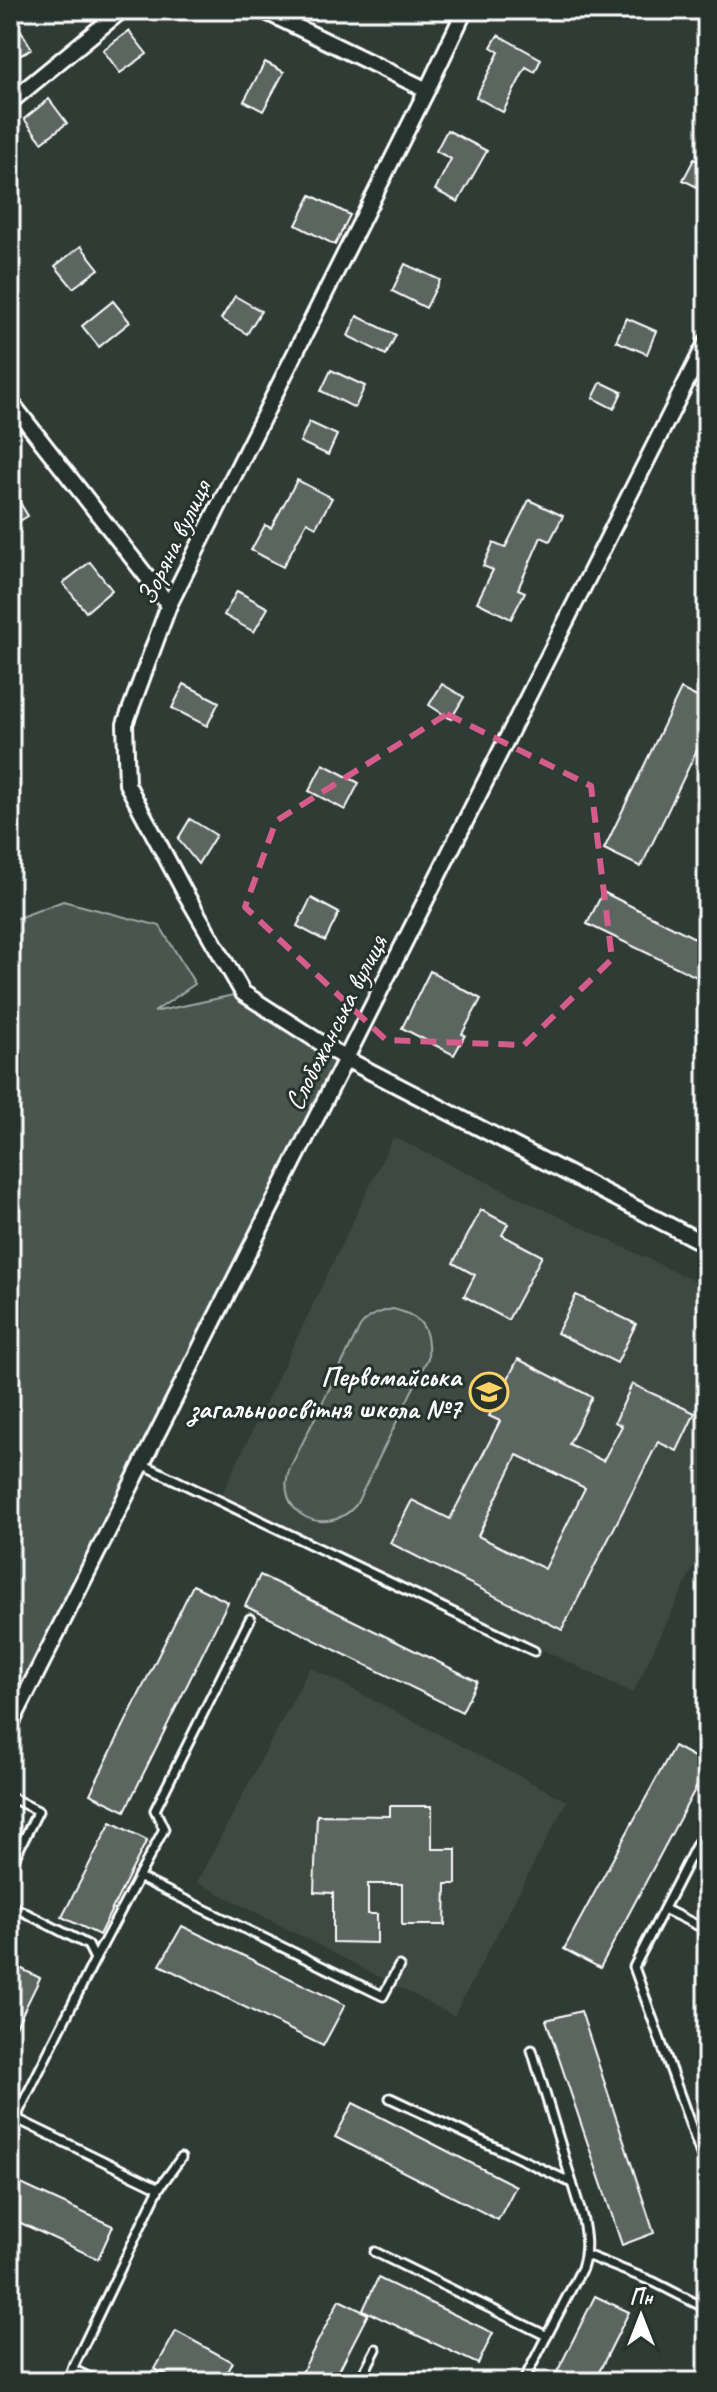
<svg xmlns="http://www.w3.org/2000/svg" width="717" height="2392" font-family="Caveat,sans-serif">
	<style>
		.built { fill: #3c4842 }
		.green { fill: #4a544f; stroke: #a4aaa7; stroke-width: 2 }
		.building { fill: #5b6661; stroke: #fff; stroke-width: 2; fill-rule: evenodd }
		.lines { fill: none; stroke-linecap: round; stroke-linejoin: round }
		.service-casing { stroke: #fff; stroke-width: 13 }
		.minor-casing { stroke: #fff; stroke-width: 20 }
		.service { stroke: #26332d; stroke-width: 7 }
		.minor { stroke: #26332d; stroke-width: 14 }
		.marked { fill: none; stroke: #d45d8c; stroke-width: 6; stroke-dasharray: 16 10; stroke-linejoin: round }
		.labels { text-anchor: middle; stroke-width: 6; stroke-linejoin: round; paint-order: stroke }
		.street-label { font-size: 28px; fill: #fff; stroke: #26332d }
		.poi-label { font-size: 28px; font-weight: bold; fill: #fff; stroke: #26332d; text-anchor: end }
	</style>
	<rect width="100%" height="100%" fill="#2f3b35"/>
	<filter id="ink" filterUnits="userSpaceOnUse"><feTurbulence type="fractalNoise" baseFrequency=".0125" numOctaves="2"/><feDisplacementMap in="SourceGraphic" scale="16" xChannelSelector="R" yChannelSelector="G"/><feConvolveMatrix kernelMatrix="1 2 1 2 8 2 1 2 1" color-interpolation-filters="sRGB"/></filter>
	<g filter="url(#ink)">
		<!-- built -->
		<g class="built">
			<polygon points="393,1137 707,1287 707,1539 633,1693 221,1496"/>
			<polygon points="310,1667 567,1801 454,2016 197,1882"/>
		</g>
		<!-- green -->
		<g class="green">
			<polygon points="63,901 160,926 195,984 154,1012 243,993 346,1059 10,1726 10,921"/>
			<path d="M393 1309C422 1316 430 1328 428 1358L356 1505C325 1541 272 1512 290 1468L360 1327C369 1315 379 1312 393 1309Z"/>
		</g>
		<!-- building -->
		<g class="building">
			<polygon points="10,12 32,49 10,61"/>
			<polygon points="129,31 147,54 120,73 103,50"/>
			<polygon points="498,35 541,59 535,72 526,67 503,112 476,97 499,52 491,47"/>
			<polygon points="265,62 284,72 263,111 244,101"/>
			<polygon points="49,99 67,123 42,142 24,119"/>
			<polygon points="447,130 487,151 458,202 435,190 451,159 436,151"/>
			<polygon points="694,159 707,165 707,192 683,180"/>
			<polygon points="311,195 350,215 335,245 296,225"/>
			<polygon points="81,246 99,269 73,288 55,266"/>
			<polygon points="405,264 440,280 426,308 392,291"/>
			<polygon points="235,296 261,311 247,334 221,319"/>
			<polygon points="113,301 130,322 99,347 82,326"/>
			<polygon points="357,316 396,335 386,355 348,336"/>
			<polygon points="626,318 656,331 647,354 616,341"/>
			<polygon points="331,370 365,386 355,408 321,391"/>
			<polygon points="601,382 622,392 614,409 593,398"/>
			<polygon points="309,422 337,435 328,455 300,442"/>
			<polygon points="297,480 332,498 316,527 307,522 283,567 251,550 265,525 271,528"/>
			<polygon points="10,486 28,516 10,527"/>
			<polygon points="529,500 563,516 550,541 541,537 518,589 525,592 511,619 477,602 493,570 483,566 493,543 505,548"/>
			<polygon points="90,562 112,590 86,612 63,583"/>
			<polygon points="237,591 268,608 254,632 224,615"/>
			<polygon points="184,684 219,702 207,726 172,708"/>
			<polygon points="442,684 464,697 451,719 429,705"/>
			<polygon points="681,689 707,702 707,729 641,867 604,849"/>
			<polygon points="323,764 359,783 345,810 309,791"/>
			<polygon points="190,819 216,835 198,864 178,839"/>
			<polygon points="603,892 707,944 707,982 587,924"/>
			<polygon points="311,898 339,913 325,941 297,926"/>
			<polygon points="430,971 481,999 462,1034 465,1035 454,1055 402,1028"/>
			<polygon points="481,1210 508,1224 502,1235 542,1256 508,1320 464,1296 475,1275 453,1263"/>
			<polygon points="576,1295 636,1324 617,1363 557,1333"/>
			<path d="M518 1359 592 1397 569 1444 603 1461 622 1426 615 1422 632 1384 695 1413 677 1451 658 1442 562 1630 390 1543 412 1500 450 1519 500 1421 489 1416ZM517 1455 585 1488 545 1569 478 1536Z"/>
			<polygon points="260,1575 477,1681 462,1712 245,1606"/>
			<polygon points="193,1585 228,1602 125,1811 90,1794"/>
			<polygon points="674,1746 707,1764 707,1767 600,1968 564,1949"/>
			<polygon points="390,1806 432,1806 432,1849 456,1849 456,1884 446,1884 445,1925 402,1925 402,1884 368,1884 368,1914 377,1914 377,1943 333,1942 333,1893 314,1892 317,1815 390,1816"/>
			<polygon points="111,1822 147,1840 99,1935 62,1917"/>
			<polygon points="182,1926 345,2005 323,2046 160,1965"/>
			<polygon points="10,1963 40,1978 10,2039"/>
			<polygon points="581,2011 654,2233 622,2245 546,2020"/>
			<polygon points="353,2103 516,2186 498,2220 335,2137"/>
			<polygon points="10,2179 113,2226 98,2259 10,2218"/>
			<polygon points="378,2278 493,2333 478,2364 363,2310"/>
			<polygon points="595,2296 629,2312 594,2382 552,2382"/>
			<polygon points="339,2300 368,2314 333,2382 297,2382"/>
			<polygon points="176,2331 232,2362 222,2382 179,2382 155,2369"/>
		</g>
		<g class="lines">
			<!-- service casing -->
			<g class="service-casing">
				<g id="service">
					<polyline points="142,1464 534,1651"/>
					<polyline points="10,1797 38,1811 10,1867"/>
					<polyline points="707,1840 698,1842 634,1967 707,2171"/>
					<polyline points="138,1877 383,1996 399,1966"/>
					<polyline points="10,1905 88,1945 95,1959 18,2113 19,2120 159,2188"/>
					<polyline points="664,1909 707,1930"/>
					<polyline points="95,1959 164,1829 155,1810 250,1619"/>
					<polyline points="390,2098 572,2183"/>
					<polyline points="375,2252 547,2336"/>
					<polyline points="586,2255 654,2282 707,2309"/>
					<polyline points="72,2369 99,2382"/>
					<polyline points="66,2382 159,2188 181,2158"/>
					<polyline points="359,2382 376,2349"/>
					<path d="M523 2382 582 2268C588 2250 586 2235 582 2216L532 2050"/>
				</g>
			</g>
			<!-- minor casing -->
			<g class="minor-casing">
				<g id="minor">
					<polyline points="262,10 427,90"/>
					<polyline points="465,10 427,90 169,605 125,724 127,784 184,891 243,993 346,1059 707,1245"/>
					<polyline points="10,102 122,10"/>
					<polyline points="10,401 169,605"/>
					<polyline points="10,1726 707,341"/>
				</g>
			</g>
			<!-- service -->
			<use href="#service" class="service"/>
			<!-- minor -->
			<use href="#minor" class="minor"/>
		</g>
	</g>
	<!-- marked area -->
	<path class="marked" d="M447 714 591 786 612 959 524 1045 386 1040 245 907 276 821Z"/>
	<!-- icons -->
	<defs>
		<g id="school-ring" transform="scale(2)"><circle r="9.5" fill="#26332d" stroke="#ffd166" stroke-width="1.5"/><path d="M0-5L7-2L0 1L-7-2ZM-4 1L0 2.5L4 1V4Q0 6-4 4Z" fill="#ffd166"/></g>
	</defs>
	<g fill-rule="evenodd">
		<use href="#school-ring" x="489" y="1392"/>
	</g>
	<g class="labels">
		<!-- street labels -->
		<g class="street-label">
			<text transform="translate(173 542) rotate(-64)" y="10">Зоряна вулиця</text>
			<text transform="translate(335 1022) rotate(-63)" y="10">Слобожанська вулиця</text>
		</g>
		<!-- poi labels -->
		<g class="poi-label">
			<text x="461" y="1386">Первомайська<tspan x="461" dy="32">загальноосвітня школа №7</tspan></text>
		</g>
	</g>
	<!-- margin -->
	<rect width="717" height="2392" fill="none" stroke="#26332d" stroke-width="40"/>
	<rect x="20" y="20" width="677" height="2352" fill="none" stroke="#fff" stroke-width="3" filter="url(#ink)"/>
	<!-- north arrow -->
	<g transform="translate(641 2316)" stroke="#26332d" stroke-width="6" paint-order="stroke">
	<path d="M0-6L14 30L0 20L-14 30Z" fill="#ffffff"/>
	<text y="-12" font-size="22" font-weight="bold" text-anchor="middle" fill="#ffffff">Пн</text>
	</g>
</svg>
